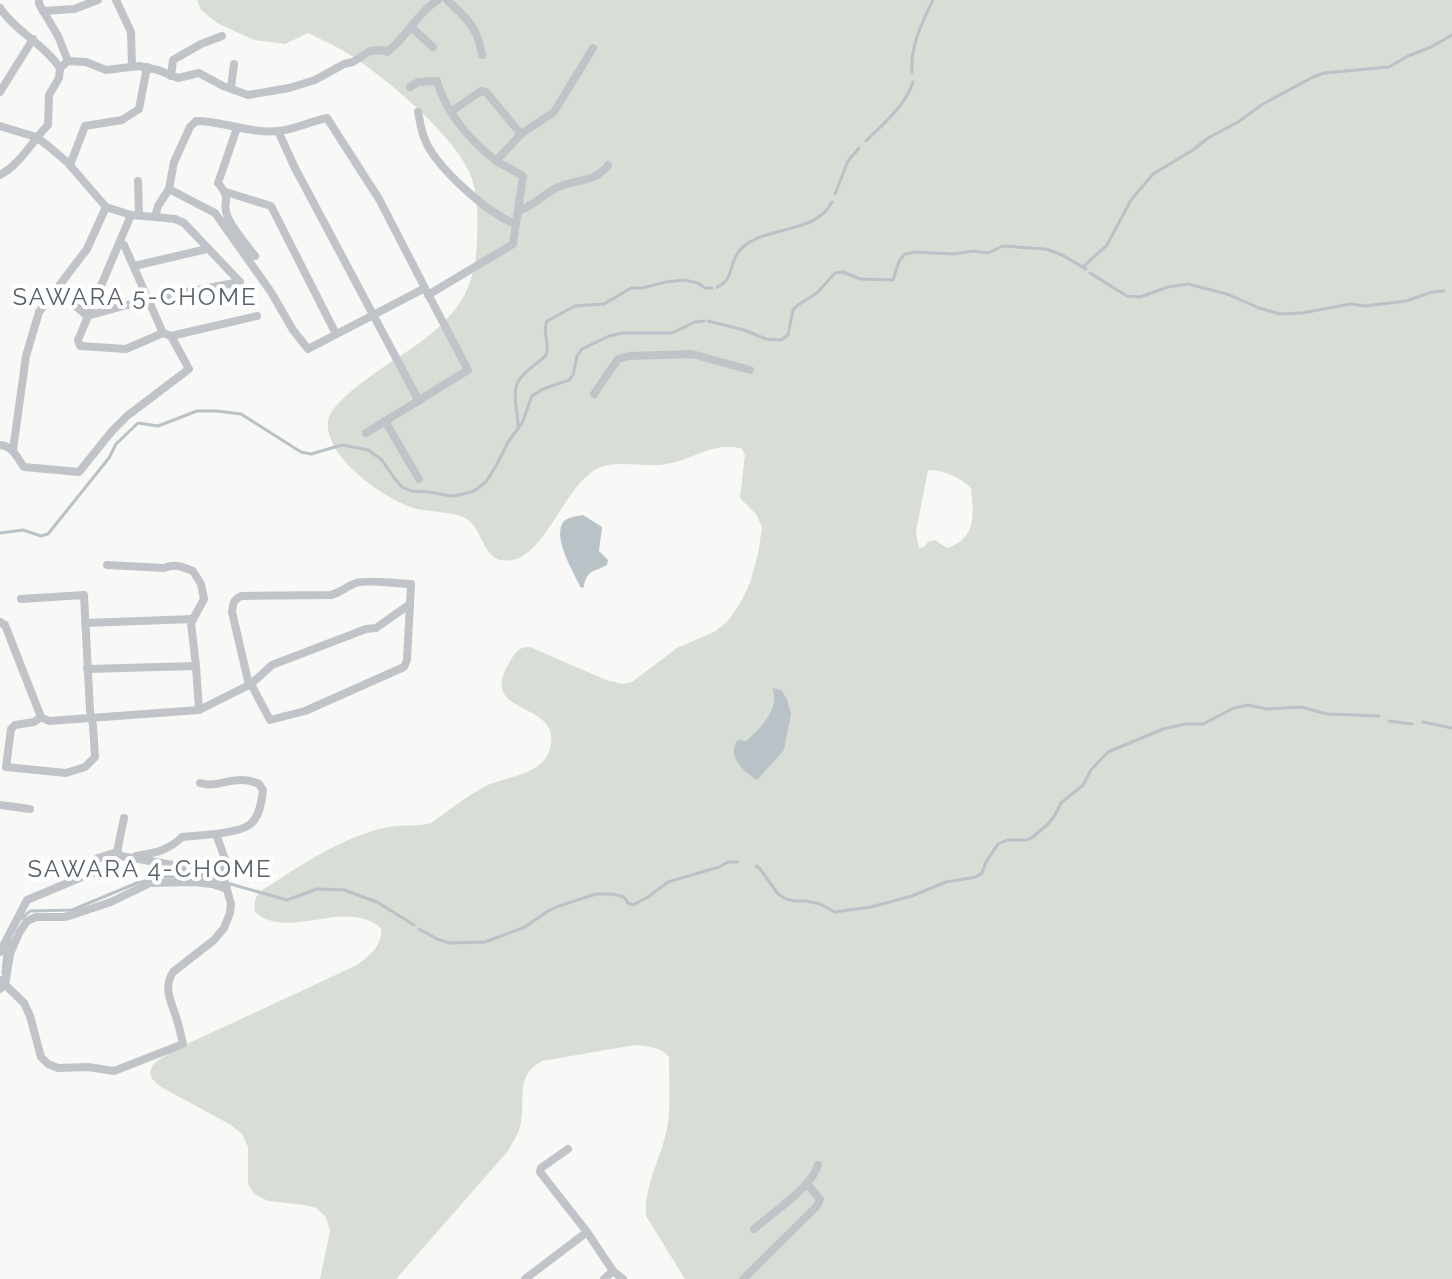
<svg xmlns="http://www.w3.org/2000/svg" width="1452" height="1279" font-family="Raleway,sans-serif">
	<style>
		.green { fill: #d8ddd6; fill-rule: evenodd }
		.water { fill: #b9c2c7 }
		.lines { fill: none; stroke-linecap: round; stroke-linejoin: round }
		.stream { stroke: #b9c2c7; stroke-width: 3 }
		.street { stroke: #c0c4c8; stroke-width: 8 }
		.labels { text-anchor: middle; stroke-width: 8; stroke-linejoin: round; paint-order: stroke }
		.neighbourhood-label { font-size: 24px; letter-spacing: 2px; fill: #57616b; stroke: #fff }
	</style>
	<rect width="100%" height="100%" fill="#f8f9f6"/>
	<!-- green -->
	<path class="green" d="M197 0H1452V1279H685L646 1216C644 1186 661 1158 667 1129 671 1106 669 1080 669 1057 661 1047 647 1046 635 1045L542 1061C513 1076 527 1101 520 1127 518 1135 512 1143 508 1151L396 1279H320L330 1231 326 1217 316 1208 304 1205 268 1201 254 1194 248 1184V1147L242 1134 231 1125 161 1087 152 1079 150 1072 153 1065 158 1060 185 1045 357 965C370 955 383 945 381 928 344 897 289 942 255 912 254 903 254 898 261 891 300 866 341 837 388 827 402 824 417 827 431 823 448 811 464 798 482 788 505 775 546 777 551 744 558 699 474 717 511 660 516 651 519 647 530 647L606 680 622 684 632 682 677 648 714 632 727 622 741 602 750 583 758 554 762 527 756 514 740 498 745 455 742 449C716 440 692 460 667 464 645 468 622 460 601 467 568 479 548 549 516 559 481 569 486 529 465 518 455 512 430 512 417 509 390 502 345 470 333 444 326 430 325 418 336 406 371 367 426 349 457 307 471 288 477 262 477 238 478 218 478 198 472 179 459 138 378 70 340 49 330 43 318 38 308 33L285 44 254 40 217 23 201 10ZM928 470C943 469 961 478 971 488 973 513 978 538 947 548L935 540 928 542 924 547 919 548 916 532Z"/>
	<!-- water -->
	<g class="water">
		<path d="M583 515 602 527 599 551 608 560 607 565C594 572 586 570 584 587L581 588C574 573 551 536 564 521 569 517 577 516 583 515Z"/>
		<path d="M773 688 781 690 787 699 791 714 784 750 757 780C743 771 726 756 738 740L746 741C756 733 772 716 774 702 775 697 773 693 773 688Z"/>
	</g>
	<g class="lines">
		<!-- stream -->
		<g class="stream">
			<path d="M912 72C910 46 922 23 933 0"/>
			<path d="M866 141C883 124 906 105 913 82"/>
			<polyline points="835,194 848,161 859,148"/>
			<polyline points="1083,267 1107,245 1131,200 1153,174 1193,150 1208,138 1238,122 1263,104 1313,77 1324,73 1389,67 1408,56 1431,47 1452,35"/>
			<polyline points="1090,273 1127,296 1140,297 1168,287 1188,284 1227,294 1259,308 1280,314 1302,313 1350,304 1365,306 1406,301 1432,292 1444,291"/>
			<path d="M717 287C736 279 727 261 743 247 769 225 816 234 832 202"/>
			<polyline points="708,321 744,330 766,339 781,340 788,335 793,310 798,305 817,293 835,273 843,272 860,279 893,280 899,261 905,254 916,252 954,254 973,251 988,253 1003,246 1046,249 1062,255 1086,269"/>
			<path d="M518 429C519 414 512 399 517 384 522 370 547 359 547 352 549 341 542 332 547 321L575 306 604 304 631 288H642L666 282 684 280 698 283 705 288H712"/>
			<polyline points="0,533 23,530 41,536 48,534 109,458 116,444 138,423 158,426 197,411 217,411 241,414 301,452 311,454 342,445 368,450 381,459 395,479 402,487 411,491 429,492 451,496 459,495 474,491 486,482 496,466 508,442 522,423 532,396 543,389 569,380 573,375 577,356 582,349 609,336 622,333 672,333 695,322 704,321"/>
			<polyline points="1389,721 1412,724"/>
			<polyline points="1423,722 1452,728"/>
			<polyline points="756,866 760,869 778,894 786,899 795,901 806,901 820,904 835,912 871,907 912,896 946,882 976,877 982,873 986,862 998,844 1007,840 1027,840 1033,837 1048,824 1055,815 1061,803 1083,785 1091,770 1108,752 1163,729 1185,724 1203,724 1234,708 1248,705 1267,709 1301,707 1327,714 1379,716"/>
			<polyline points="227,883 287,900 317,889 344,890 377,902 414,925"/>
			<polyline points="21,919 30,911 72,910 137,883 161,877 196,877"/>
			<polyline points="419,929 437,939 450,943 485,942 525,927 548,911 559,906 596,894 613,894 624,897 628,903 633,905 648,897 668,882 719,867 728,862 738,862"/>
			<polyline points="3,974 5,951 11,940"/>
		</g>
		<!-- street -->
		<g class="street">
			<polyline points="39,0 39,4 58,36 68,61"/>
			<polyline points="116,0 131,32 132,66"/>
			<path d="M447 0C467 18 478 28 482 55"/>
			<path d="M0 8C16 32 43 43 60 68"/>
			<polyline points="43,11 74,9 98,0"/>
			<polyline points="411,27 433,47"/>
			<polyline points="171,76 173,60 201,44 222,36"/>
			<path d="M410 87 418 82 437 81C446 113 470 140 496 161"/>
			<polyline points="231,88 234,64"/>
			<polyline points="0,92 33,39"/>
			<polyline points="452,111 481,91 486,92 521,134"/>
			<path d="M418 112C420 121 421 130 424 137 433 165 488 214 516 224"/>
			<path d="M0 126 36 137 47 145 67 162 106 207 131 215 155 217 158 206 169 189 174 162 190 127 196 121C224 121 250 134 278 131 294 130 311 121 327 118L379 199 425 288 308 349 293 330 271 292 215 213 169 189"/>
			<path d="M237 128 218 183C234 202 220 200 228 218 235 232 246 244 255 256"/>
			<polyline points="278,131 295,168 419,401"/>
			<polyline points="70,165 85,126 122,120 139,109 147,67"/>
			<path d="M0 175C20 165 32 141 48 125L49 95 59 78 60 68 68 61 86 62 106 70 139 66 158 70 178 78 199 73 223 86 248 95 289 88 315 80 344 64 353 62 370 51 382 50 387 52C409 35 415 15 438 0"/>
			<polyline points="138,181 139,215"/>
			<polyline points="226,192 271,206 336,334"/>
			<path d="M518 211C533 206 543 195 556 188 574 179 596 183 608 165"/>
			<polyline points="131,215 78,340 80,346 126,349 163,333"/>
			<polyline points="155,217 175,219 184,223 240,282"/>
			<polyline points="134,266 207,249"/>
			<polyline points="57,289 87,316"/>
			<polyline points="428,295 513,244 523,176 496,161 521,134 554,112 593,48"/>
			<polyline points="87,316 149,299 240,282"/>
			<polyline points="171,336 257,316"/>
			<polyline points="594,394 618,359 629,356 692,354 750,370"/>
			<polyline points="385,421 419,479"/>
			<polyline points="366,433 468,370 427,292"/>
			<path d="M0 445C13 446 17 458 24 467L79 472 112 431 127 416 189 369 171 336 163 333 124 245 120 243"/>
			<polyline points="13,450 26,356 39,312 87,249 106,207"/>
			<path d="M107 565 164 568C174 563 183 567 193 571L201 584 204 599 191 623 196 666 199 710"/>
			<polyline points="21,599 84,595 90,711 93,725 95,757 85,767 66,773 6,767 11,729 15,725 34,722 41,717"/>
			<polygon points="410,604 407,660 404,667 305,711 270,720 251,684 272,665 366,629 376,628"/>
			<polyline points="0,622 5,625 41,717 49,721 199,710 251,684"/>
			<polyline points="85,623 193,619"/>
			<polyline points="87,669 196,666"/>
			<path d="M249 685 232 612C233 604 233 600 241 596L331 595C340 593 347 586 356 583 369 579 396 584 411 584L410 604"/>
			<path d="M200 783C219 789 235 773 259 784L263 790C259 827 249 829 216 834"/>
			<polyline points="0,805 30,809"/>
			<polyline points="117,852 124,818"/>
			<polyline points="0,952 27,900 94,872 98,858 117,852 121,856 173,865 189,869 195,873 224,879"/>
			<path d="M0 980 24 1003 30 1016 41 1057 48 1064 58 1068 88 1067 114 1071 183 1044C181 1035 179 1026 176 1017 171 1001 163 988 173 972L214 940 224 928 230 913 231 904 224 879 225 859 216 834 182 837C168 851 154 853 136 856L134 858"/>
			<polyline points="0,989 5,985 10,954 19,933 27,921 36,917 64,917 72,915 111,902 150,883 193,882 212,884 227,889"/>
			<path d="M754 1229C771 1214 813 1186 818 1165"/>
			<polyline points="587,1232 613,1271"/>
			<polyline points="525,1279 587,1232 540,1172 541,1168 568,1149"/>
			<polyline points="604,1279 613,1271 623,1279"/>
			<polyline points="743,1279 817,1206 820,1199 807,1184"/>
		</g>
	</g>
	<g class="labels">
		<!-- neighbourhood labels -->
		<g class="neighbourhood-label">
			<text x="135" y="305">SAWARA 5-CHOME</text>
			<text x="150" y="877">SAWARA 4-CHOME</text>
		</g>
	</g>
</svg>
